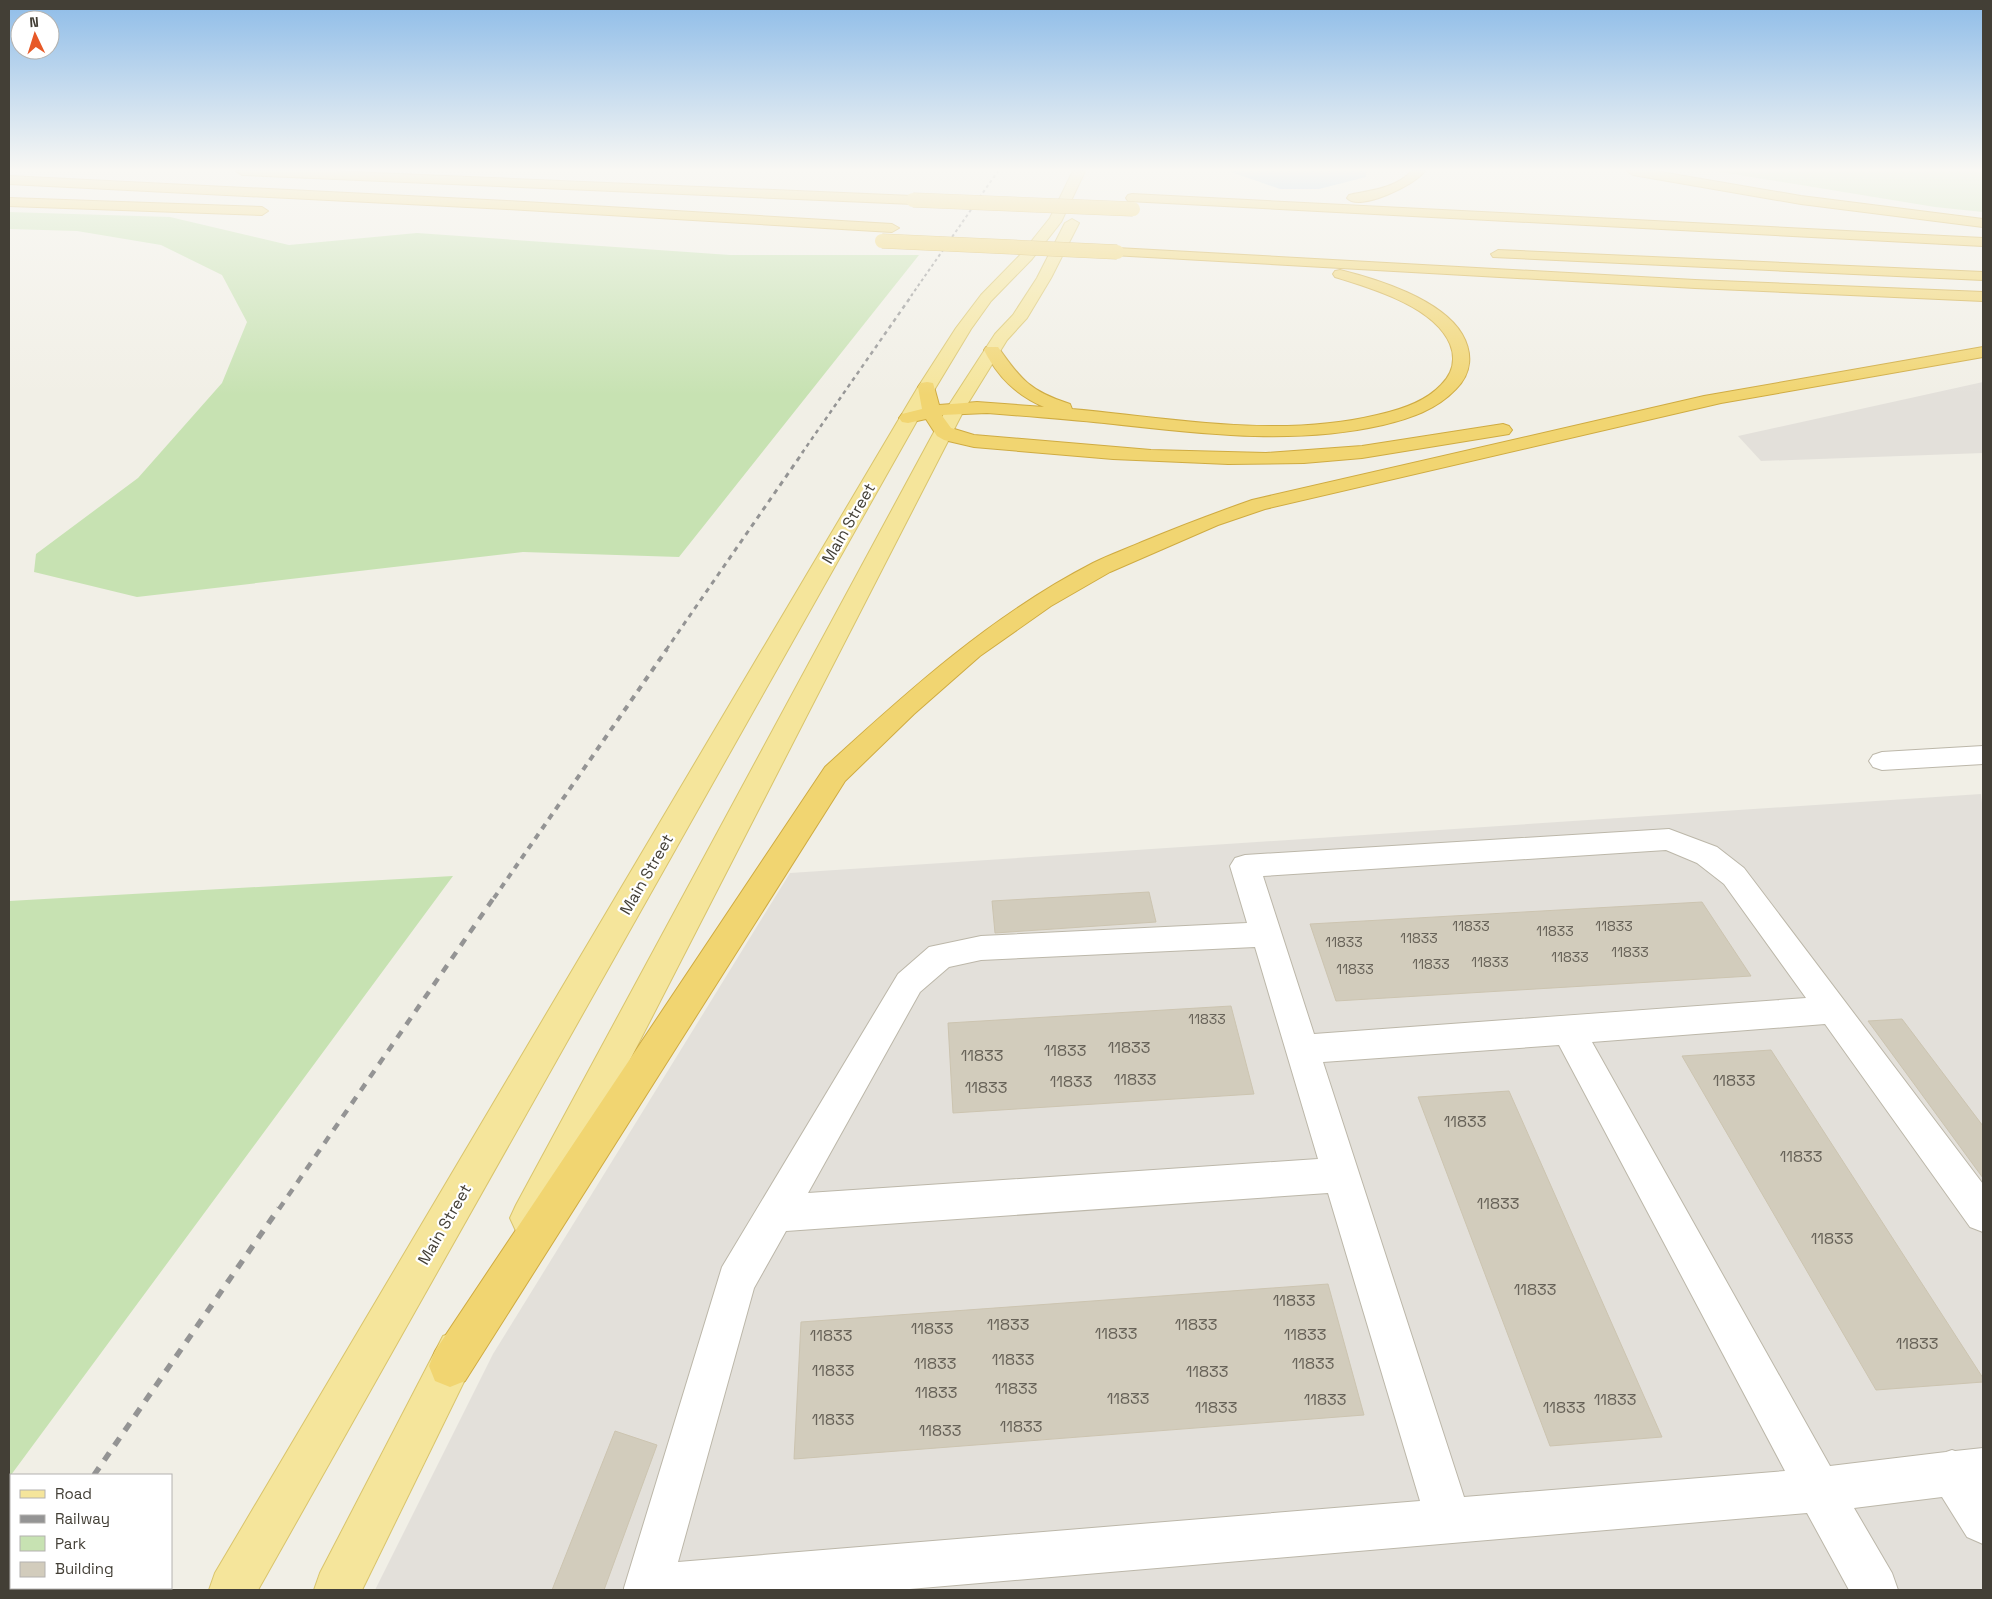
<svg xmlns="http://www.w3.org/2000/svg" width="1992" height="1599" font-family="'Space Grotesk',sans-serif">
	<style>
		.industrial { fill: #e3e0da }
		.green { fill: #c7e2b2 }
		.water { fill: #a7c7e9 }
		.building { fill: #d2ccbc; stroke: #ccc4b0 }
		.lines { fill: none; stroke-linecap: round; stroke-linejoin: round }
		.minor-casing { stroke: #bcb7a9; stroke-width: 2 }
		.major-casing { stroke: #d9c46c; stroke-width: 2 }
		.highway-casing { stroke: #cfab42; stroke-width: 2 }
		.minor { fill: #fff; fill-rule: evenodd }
		.major { fill: #f5e59b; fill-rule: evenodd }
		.highway { fill: #f1d571; fill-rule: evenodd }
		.rail-far5 { stroke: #949494; stroke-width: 2; stroke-dasharray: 3 3; stroke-linecap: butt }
		.rail-far4 { stroke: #949494; stroke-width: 2.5; stroke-dasharray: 4 4; stroke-linecap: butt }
		.rail-far3 { stroke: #949494; stroke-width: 3; stroke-dasharray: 5 5; stroke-linecap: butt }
		.rail-far2 { stroke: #949494; stroke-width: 4; stroke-dasharray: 6 6; stroke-linecap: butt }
		.rail-far1 { stroke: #949494; stroke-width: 4.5; stroke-dasharray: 8 8; stroke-linecap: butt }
		.rail { stroke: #949494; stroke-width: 5.5; stroke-dasharray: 9 9; stroke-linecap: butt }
		.highway-bridge-casing { stroke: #cfab42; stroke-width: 15; stroke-linecap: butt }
		.highway-bridge { stroke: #f1d571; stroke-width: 14 }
		.labels { text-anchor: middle; stroke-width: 4.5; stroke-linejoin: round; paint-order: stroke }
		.number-label { font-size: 14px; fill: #676258 }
		.street-label { font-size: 16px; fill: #433f36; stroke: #fff }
		.near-number-label { font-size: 16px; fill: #676258 }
	</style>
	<rect width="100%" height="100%" fill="#f1efe6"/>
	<!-- industrial -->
	<g class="industrial">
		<polygon points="1983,382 1983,453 1761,461 1738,436"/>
		<polygon points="1981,794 1983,812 1983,1590 375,1590 493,1354 790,873"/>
	</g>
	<!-- green -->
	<g class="green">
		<polygon points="1715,171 1983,171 1983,212 1935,207"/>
		<polygon points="9,212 170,217 289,245 417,233 730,255 919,255 679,557 523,552 137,597 34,572 36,554 138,478 222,383 247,322 222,275 161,245 77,231 9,229"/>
		<polygon points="453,876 11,1475 9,1480 9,901"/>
	</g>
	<!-- water -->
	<polygon class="water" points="1228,171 1366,171 1366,177 1319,189 1280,189"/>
	<!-- building -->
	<g class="building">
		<polygon points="1149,892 1156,922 995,933 992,901"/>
		<polygon points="1702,902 1751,976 1336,1001 1310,924"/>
		<polygon points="1231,1006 1254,1094 953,1113 948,1023"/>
		<polygon points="1902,1019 1983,1126 1983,1178 1868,1021"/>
		<polygon points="1771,1050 1983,1378 1983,1382 1876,1390 1682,1056"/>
		<polygon points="1509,1091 1662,1437 1550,1446 1418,1097"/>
		<polygon points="1328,1284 1364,1415 794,1459 801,1322"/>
		<polygon points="615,1431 657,1445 604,1590 552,1590"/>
	</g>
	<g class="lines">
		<!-- minor casing -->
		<g class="minor-casing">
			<g id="minor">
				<polygon points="1983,746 1983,764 1882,770 1873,767 1869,761 1873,755 1882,752"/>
				<path d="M1669 829 1717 847 1744 868 1983 1184V1232L1970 1227 1825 1024 1592 1042 1830 1466 1946 1452 1952 1450 1955 1451 1983 1448V1544L1967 1537 1942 1497 1854 1508 1892 1573 1898 1590H1849L1807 1513 898 1590H624V1588L722 1267 898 974 929 947 981 936 1247 923 1230 866 1235 858 1245 855ZM1666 850 1697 863 1724 884 1806 998 1314 1034 1263 876ZM1255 947 1318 1159 808 1193 920 992 949 967 981 960ZM1559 1045 1785 1471 1464 1497 1323 1062ZM1328 1193 1420 1501 678 1562 754 1288 786 1231Z"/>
			</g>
		</g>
		<!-- major casing -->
		<g class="major-casing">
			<g id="major">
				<polygon points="1073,171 1085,171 1061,222 1032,259 991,301 971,329 936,387 258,1590 209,1590 215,1573 918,387 956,328 981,295 1022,253 1050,218"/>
				<polygon points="1072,219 1079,223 1051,278 1027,318 1007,340 965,408 542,1231 529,1236 516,1231 510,1218 516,1205 947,408 995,334 1013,315 1037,278 1065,223"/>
				<polygon points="458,1330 473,1336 479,1351 362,1590 314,1590 320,1573 443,1336"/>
			</g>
		</g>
		<!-- highway casing -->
		<g class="highway-casing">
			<g id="highway">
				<polygon points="236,171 328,171 913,196 919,200 913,204 242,175"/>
				<path d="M1412 171H1425C1415 185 1359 212 1347 198L1349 195C1372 190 1394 189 1412 171Z"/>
				<polygon points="1627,171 1655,171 1801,196 1983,219 1983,227 1801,204 1633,175"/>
				<polygon points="9,176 507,201 892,224 899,228 892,232 507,209 9,184"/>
				<polygon points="1132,194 1983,238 1983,246 1128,201 1126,198 1128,195"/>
				<polygon points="9,198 262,207 268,211 262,215 9,206"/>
				<polygon points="1117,248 1695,280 1983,292 1983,301 1695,288 1112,255 1110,252 1112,249"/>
				<polygon points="1498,250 1983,272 1983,280 1493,257 1491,254"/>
				<path d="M1340 270C1377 279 1441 299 1462 334 1473 353 1472 373 1456 389 1436 410 1411 418 1383 425 1291 446 1197 433 1104 423 1065 419 1026 416 987 413L942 415 943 417 951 428 974 435 1151 450 1266 453 1362 446 1503 424 1509 426 1512 430 1509 434 1362 458 1304 463 1228 464 1113 459 974 447 944 440 937 436 926 419 908 423 902 422 899 418 902 414 922 409 918 387 921 383 927 382 933 383 939 405 977 402 1044 407C1016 395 998 377 984 350L986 347H998C1021 380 1030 391 1070 404L1072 409C1173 418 1277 439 1377 415 1400 410 1425 402 1441 385 1453 373 1456 359 1450 344 1434 306 1370 288 1335 277L1333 274 1335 271Z"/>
				<path d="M1983 347V357L1721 403 1265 509 1218 525 1110 572 1051 606 980 656 914 714 845 781 465 1381 450 1387 435 1381 429 1366 435 1351 825 767C908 691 992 615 1093 563 1109 555 1126 549 1142 542 1178 527 1215 513 1252 500L1704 396Z"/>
			</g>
		</g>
		<!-- minor -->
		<use href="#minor" class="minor"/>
		<!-- major -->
		<use href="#major" class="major"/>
		<!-- highway -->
		<use href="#highway" class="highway"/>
		<!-- rail-far5 -->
		<polyline class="rail-far5" points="911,296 998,171"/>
		<!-- rail-far4 -->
		<polyline class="rail-far4" points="802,453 912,295"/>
		<!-- rail-far3 -->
		<polyline class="rail-far3" points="666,650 803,452"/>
		<!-- rail-far2 -->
		<polyline class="rail-far2" points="494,898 667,649"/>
		<!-- rail-far1 -->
		<polyline class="rail-far1" points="279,1209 495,896"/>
		<!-- rail -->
		<g class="rail">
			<polyline points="94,1475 279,1208"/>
			<polyline points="15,1590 16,1588"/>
		</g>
		<!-- highway-bridge casing -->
		<g class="highway-bridge-casing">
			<g id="highway-bridge">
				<polyline points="913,200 1133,209"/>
				<polyline points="882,241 1117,252"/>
			</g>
		</g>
		<!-- highway-bridge -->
		<use href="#highway-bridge" class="highway-bridge"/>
	</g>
	<!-- sky -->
	<linearGradient id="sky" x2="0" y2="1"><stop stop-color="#8ebce8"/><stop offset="0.43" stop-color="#f9f8f4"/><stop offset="1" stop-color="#f9f8f4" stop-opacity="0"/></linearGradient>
	<rect width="1992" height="395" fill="url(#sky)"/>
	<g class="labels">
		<!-- number labels -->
		<g class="number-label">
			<text x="1471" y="931">11833</text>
			<text x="1614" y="931">11833</text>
			<text x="1555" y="936">11833</text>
			<text x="1419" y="943">11833</text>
			<text x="1344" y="947">11833</text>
			<text x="1630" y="957">11833</text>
			<text x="1570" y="962">11833</text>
			<text x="1490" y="967">11833</text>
			<text x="1431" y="969">11833</text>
			<text x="1355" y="974">11833</text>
			<text x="1207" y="1024">11833</text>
		</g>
		<!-- street labels -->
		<g class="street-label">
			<text transform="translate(848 523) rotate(-60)" y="6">Main Street</text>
			<text transform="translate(646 874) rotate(-60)" y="6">Main Street</text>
			<text transform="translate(444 1224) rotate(-60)" y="6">Main Street</text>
		</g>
		<!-- near-number labels -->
		<g class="near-number-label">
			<text x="1129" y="1053">11833</text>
			<text x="1065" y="1056">11833</text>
			<text x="982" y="1061">11833</text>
			<text x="1135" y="1085">11833</text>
			<text x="1734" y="1086">11833</text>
			<text x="1071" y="1087">11833</text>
			<text x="986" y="1093">11833</text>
			<text x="1465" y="1127">11833</text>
			<text x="1801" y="1162">11833</text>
			<text x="1498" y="1209">11833</text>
			<text x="1832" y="1244">11833</text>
			<text x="1535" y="1295">11833</text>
			<text x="1294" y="1306">11833</text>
			<text x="1008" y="1330">11833</text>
			<text x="1196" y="1330">11833</text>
			<text x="932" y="1334">11833</text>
			<text x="1116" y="1339">11833</text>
			<text x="1305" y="1340">11833</text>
			<text x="831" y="1341">11833</text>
			<text x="1917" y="1349">11833</text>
			<text x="1013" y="1365">11833</text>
			<text x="935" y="1369">11833</text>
			<text x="1313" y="1369">11833</text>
			<text x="833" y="1376">11833</text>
			<text x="1207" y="1377">11833</text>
			<text x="1016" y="1394">11833</text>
			<text x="936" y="1398">11833</text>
			<text x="1128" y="1404">11833</text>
			<text x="1325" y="1405">11833</text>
			<text x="1615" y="1405">11833</text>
			<text x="1216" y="1413">11833</text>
			<text x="1564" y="1413">11833</text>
			<text x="833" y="1425">11833</text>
			<text x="1021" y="1432">11833</text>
			<text x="940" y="1436">11833</text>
		</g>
	</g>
	<!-- border -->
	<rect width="1992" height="1599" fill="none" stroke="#433f36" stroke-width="20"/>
	<!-- legend -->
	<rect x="10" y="1474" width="162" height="115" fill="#ffffff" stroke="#b4b2af"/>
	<rect x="20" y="1490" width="25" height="8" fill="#f5e59b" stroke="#b4b2af"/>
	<text x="55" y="1499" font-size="15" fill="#433f36">Road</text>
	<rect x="20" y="1515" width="25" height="8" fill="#949494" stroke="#b4b2af"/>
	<text x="55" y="1524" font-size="15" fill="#433f36">Railway</text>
	<rect x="20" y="1536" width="25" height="15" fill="#c7e2b2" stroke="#b4b2af"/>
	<text x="55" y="1549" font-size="15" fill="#433f36">Park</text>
	<rect x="20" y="1562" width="25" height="15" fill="#d2ccbc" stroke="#b4b2af"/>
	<text x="55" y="1574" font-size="15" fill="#433f36">Building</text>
	<!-- north arrow -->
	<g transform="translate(35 35) rotate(356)"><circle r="24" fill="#ffffff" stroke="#b4b2af"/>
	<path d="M0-4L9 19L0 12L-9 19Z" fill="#e75927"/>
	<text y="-8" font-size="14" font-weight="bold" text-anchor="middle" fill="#433f36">N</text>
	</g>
</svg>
